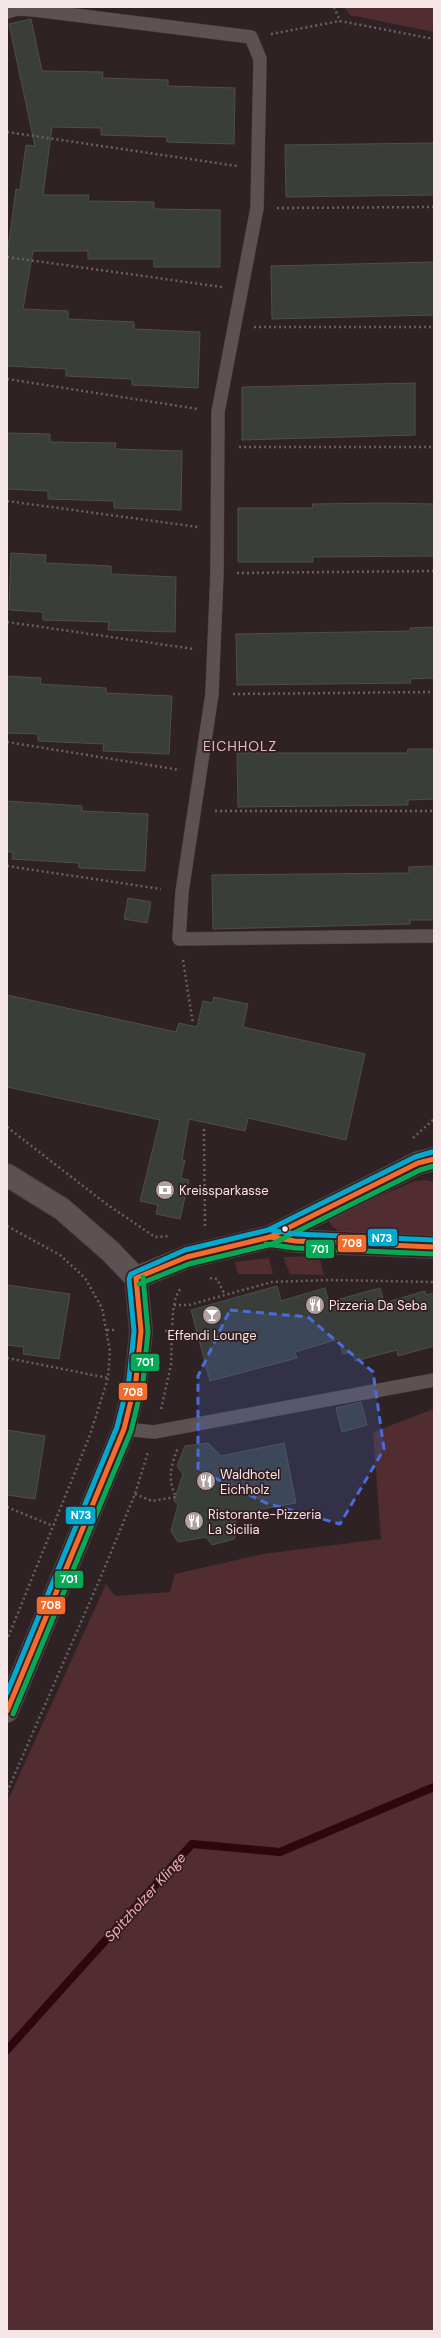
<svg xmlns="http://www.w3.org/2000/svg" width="441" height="2338" font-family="'DM Sans',sans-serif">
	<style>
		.green { fill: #512c31 }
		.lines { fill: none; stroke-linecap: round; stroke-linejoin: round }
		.stream { stroke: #2f050f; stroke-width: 8 }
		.building { fill: #3a3e3a; stroke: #4e4e4c }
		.lane-casing { stroke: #4a3f41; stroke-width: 14 }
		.street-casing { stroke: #4a3f41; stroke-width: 24 }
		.path { stroke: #6a6061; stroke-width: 2.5; stroke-dasharray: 2 3; stroke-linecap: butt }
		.lane { stroke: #5c5254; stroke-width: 13 }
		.street { stroke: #5c5254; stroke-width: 22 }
		.bus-1-casing { stroke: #331d20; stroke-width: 8 }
		.bus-2-casing { stroke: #331d20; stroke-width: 8 }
		.bus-3-casing { stroke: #331d20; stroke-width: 8 }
		.bus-1 { stroke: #f36c2b; stroke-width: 5 }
		.bus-2 { stroke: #06aa56; stroke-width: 5 }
		.bus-3 { stroke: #00a9ce; stroke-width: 5 }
		.marked { fill: #486cdb; fill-opacity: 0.2; stroke: #486cdb; stroke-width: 3; stroke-dasharray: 8 5; stroke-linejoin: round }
		.bus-dot { fill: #f4e5e6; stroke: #331d20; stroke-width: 1.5 }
		.labels { text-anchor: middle; stroke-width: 3.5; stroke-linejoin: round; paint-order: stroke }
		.poi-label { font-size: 13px; fill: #f4e5e6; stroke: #331d20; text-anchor: start }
		.neighbourhood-label { font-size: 14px; letter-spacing: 1px; fill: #dec1c4; stroke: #331d20 }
		.water-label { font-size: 14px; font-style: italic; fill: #f5afb7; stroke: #331d20 }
		.line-badge { stroke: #331d20; stroke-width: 1.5 }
		.badge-label { font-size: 11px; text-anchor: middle; font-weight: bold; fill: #fff }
	</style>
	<rect width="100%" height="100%" fill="#2e2224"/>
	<!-- green -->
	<g class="green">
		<polygon points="344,7 434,7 434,32 350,15"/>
		<path d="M425 1180 434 1182V1235L428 1238 349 1233C340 1231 330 1229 328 1218L415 1181Z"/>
		<polygon points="319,1256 324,1275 290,1274 283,1257"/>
		<polygon points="269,1258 273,1274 238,1274 235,1262"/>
		<polygon points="434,1409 434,2331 7,2331 7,1802 106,1584 115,1596 170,1592 175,1574 263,1554 381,1539 373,1432"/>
	</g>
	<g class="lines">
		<!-- stream -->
		<polyline class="stream" points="7,2050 192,1844 280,1852 434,1787"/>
	</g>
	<!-- building -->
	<g class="building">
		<polygon points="31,19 42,71 103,72 102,78 168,80 168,86 235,88 234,144 167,142 167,137 101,135 101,128 52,127 43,195 89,195 88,201 154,202 154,209 220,210 220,267 154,267 154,259 88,259 88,251 33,251 23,309 68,311 68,319 134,322 134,329 200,332 198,388 132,385 132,379 66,376 66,369 7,366 7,256 16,189 20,190 26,145 35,146 9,24"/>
		<polygon points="434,143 434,195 286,197 285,145"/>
		<polygon points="434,262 434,315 272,319 271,266"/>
		<polygon points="415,383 415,435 242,440 242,387"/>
		<polygon points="7,433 50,434 50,442 116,443 115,449 182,451 181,510 114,508 114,501 48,499 48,491 7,489"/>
		<polygon points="386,503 434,504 434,556 313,557 313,562 238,562 238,508 313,508 312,504"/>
		<polygon points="11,553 46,555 45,563 111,566 111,574 176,577 175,632 108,630 109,622 43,620 43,612 9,610"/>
		<polygon points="434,627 434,678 410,679 411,683 237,685 236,634 410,631 410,628"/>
		<polygon points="7,676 41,678 40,684 106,688 106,693 172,696 169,754 103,751 104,744 38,741 38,734 7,733"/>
		<polygon points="408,749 434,749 434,799 408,800 408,805 238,807 237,753 407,753"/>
		<polygon points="7,801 82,806 82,811 148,814 145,871 79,868 79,863 12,859 13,852 7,852"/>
		<polygon points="434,866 434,920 410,920 410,924 213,929 212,875 409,873 409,867"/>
		<polygon points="128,898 151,902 147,923 124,919"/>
		<polygon points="7,995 176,1032 179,1023 197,1027 203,1001 212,1003 214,997 248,1004 243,1027 365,1054 346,1140 248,1118 245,1131 189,1119 182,1160 185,1160 181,1178 189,1180 180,1219 156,1214 158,1205 140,1201 160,1120 7,1087"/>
		<polygon points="7,1285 70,1294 59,1359 23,1354 24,1347 7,1345"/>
		<polygon points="277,1286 281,1301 325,1288 329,1302 380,1288 384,1303 425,1291 426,1295 434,1293 434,1346 398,1356 397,1350 355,1361 353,1352 343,1354 339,1339 295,1352 297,1358 210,1381 191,1310"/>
		<polygon points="361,1402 367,1425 342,1432 336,1408"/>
		<polygon points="7,1430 45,1436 35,1499 7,1495"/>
		<polygon points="208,1443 221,1456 284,1443 296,1503 234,1514 238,1530 234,1539 212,1545 206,1537 178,1542 171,1531 178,1505 174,1501 183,1474 177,1466 185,1446"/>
	</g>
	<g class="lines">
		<!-- lane casing -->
		<g class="lane-casing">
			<g id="lane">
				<polyline points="7,12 17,9 34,10 251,37 260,59 257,208 218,412 217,573 212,694 182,892 179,939 434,936"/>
				<polyline points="124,1429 154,1432 434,1380"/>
			</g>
		</g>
		<!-- street casing -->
		<g class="street-casing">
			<g id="street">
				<polyline points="7,1175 62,1209 110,1251 136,1278"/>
				<polyline points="270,1237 295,1241 434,1247"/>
				<polyline points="136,1278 187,1257 270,1237 418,1163 434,1159"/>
				<polyline points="7,1711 124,1429 136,1380 141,1331 136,1278"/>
			</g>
		</g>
		<!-- path -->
		<g class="path">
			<polyline points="334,7 340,21 434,39"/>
			<polyline points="271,34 340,21"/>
			<polyline points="7,132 237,166"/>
			<polyline points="277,208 434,207"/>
			<polyline points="7,257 222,287"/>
			<polyline points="254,327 434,327"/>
			<polyline points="7,379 198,409"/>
			<polyline points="239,447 434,447"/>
			<polyline points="7,501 198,527"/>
			<polyline points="237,573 434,571"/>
			<polyline points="7,622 194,649"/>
			<polyline points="233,694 434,692"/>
			<polyline points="7,742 180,770"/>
			<polyline points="215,811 434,811"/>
			<polyline points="7,866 161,889"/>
			<polyline points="183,960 193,1024"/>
			<polyline points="7,1127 105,1203 155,1237 170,1236"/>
			<polyline points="204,1129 205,1227"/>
			<polyline points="413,1138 434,1119"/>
			<polyline points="7,1226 60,1255 85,1278 102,1308 110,1351 108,1378 90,1435 7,1640"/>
			<polyline points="210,1278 217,1279 225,1295"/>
			<polyline points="174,1305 189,1305 272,1282 329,1280 434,1282"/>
			<polyline points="107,1330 116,1330"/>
			<path d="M172 1330C173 1316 172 1298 182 1287"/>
			<polyline points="7,1358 108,1378"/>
			<polyline points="161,1409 171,1365 172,1330 165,1331"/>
			<path d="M135 1494 152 1501 176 1497C167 1479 171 1465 178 1448"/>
			<polyline points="7,1507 53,1526"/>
			<polyline points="7,1792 102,1574 135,1494 148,1452"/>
		</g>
		<!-- lane -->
		<use href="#lane" class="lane"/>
		<!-- street -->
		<use href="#street" class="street"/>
		<!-- bus-1 casing -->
		<g class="bus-1-casing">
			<g id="bus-1">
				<polyline points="270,1237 295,1241 434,1247"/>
				<polyline points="136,1278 187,1257 270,1237 418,1163 434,1159"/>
				<polyline points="7,1711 124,1429 136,1380 141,1331 136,1278"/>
			</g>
		</g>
		<!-- bus-2 casing -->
		<g class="bus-2-casing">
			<g id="bus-2">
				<polyline points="266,1244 295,1248 434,1254"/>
				<polyline points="139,1284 189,1264 272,1244 420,1170 434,1166"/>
				<polyline points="13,1714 131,1431 143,1382 148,1332 143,1277"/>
			</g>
		</g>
		<!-- bus-3 casing -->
		<g class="bus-3-casing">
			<g id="bus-3">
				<polyline points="271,1230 296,1234 434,1240"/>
				<polyline points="7,1693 117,1427 129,1379 134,1331 129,1279 131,1274 185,1250 268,1230 415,1157 432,1152"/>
			</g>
		</g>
		<!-- bus-1 -->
		<use href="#bus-1" class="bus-1"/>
		<!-- bus-2 -->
		<use href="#bus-2" class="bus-2"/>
		<!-- bus-3 -->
		<use href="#bus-3" class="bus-3"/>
	</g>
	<!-- marked area -->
	<path class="marked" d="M230 1310 308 1317 373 1372 384 1449 340 1524 266 1503 198 1470V1376Z"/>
	<!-- icons -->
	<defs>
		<g id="bank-disc" transform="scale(1)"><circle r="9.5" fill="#afa1a2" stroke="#331d20"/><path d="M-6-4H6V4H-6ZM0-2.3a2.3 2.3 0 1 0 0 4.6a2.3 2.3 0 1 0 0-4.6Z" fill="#fff"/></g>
		<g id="restaurant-disc" transform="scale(1)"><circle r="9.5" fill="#afa1a2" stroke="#331d20"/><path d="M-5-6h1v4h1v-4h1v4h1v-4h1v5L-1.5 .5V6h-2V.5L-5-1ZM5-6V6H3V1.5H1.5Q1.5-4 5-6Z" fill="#fff"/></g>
		<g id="bar-disc" transform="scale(1)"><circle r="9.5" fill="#afa1a2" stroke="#331d20"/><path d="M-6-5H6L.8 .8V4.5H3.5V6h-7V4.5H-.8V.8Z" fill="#fff"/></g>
	</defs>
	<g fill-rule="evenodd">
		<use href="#bank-disc" x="165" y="1190"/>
		<use href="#restaurant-disc" x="315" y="1305"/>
		<use href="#bar-disc" x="212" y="1315"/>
		<use href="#restaurant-disc" x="206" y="1481"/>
		<use href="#restaurant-disc" x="194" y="1521"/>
	</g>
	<!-- markers -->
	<circle class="bus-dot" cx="285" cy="1229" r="3.5"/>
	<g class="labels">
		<!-- poi labels -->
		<g class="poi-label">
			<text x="179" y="1195">Kreissparkasse</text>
			<text x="329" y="1310">Pizzeria Da Seba</text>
			<text x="212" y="1340" text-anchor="middle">Effendi Lounge</text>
			<text x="220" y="1479">Waldhotel<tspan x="220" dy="15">Eichholz</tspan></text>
			<text x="208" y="1519">Ristorante-Pizzeria<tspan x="208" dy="15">La Sicilia</tspan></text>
		</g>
		<!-- neighbourhood labels -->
		<g class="neighbourhood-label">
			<text x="240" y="751">EICHHOLZ</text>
		</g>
		<!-- water labels -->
		<g class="water-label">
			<text transform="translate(145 1897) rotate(-48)" y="5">Spitzholzer Klinge</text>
		</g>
	</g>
	<g class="line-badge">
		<rect x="367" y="1228" width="31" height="19" rx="4" fill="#00a9ce"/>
		<rect x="337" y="1234" width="30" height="19" rx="4" fill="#f36c2b"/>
		<rect x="305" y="1239" width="30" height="20" rx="4" fill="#06aa56"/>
		<rect x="130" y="1353" width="30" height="19" rx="4" fill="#06aa56"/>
		<rect x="118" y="1382" width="30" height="19" rx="4" fill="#f36c2b"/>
		<rect x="65" y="1506" width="31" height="19" rx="4" fill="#00a9ce"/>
		<rect x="54" y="1570" width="30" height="19" rx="4" fill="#06aa56"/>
		<rect x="36" y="1596" width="30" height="19" rx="4" fill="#f36c2b"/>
	</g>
	<g class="badge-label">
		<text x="382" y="1242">N73</text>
		<text x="352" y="1247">708</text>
		<text x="320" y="1253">701</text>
		<text x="145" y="1366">701</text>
		<text x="133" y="1396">708</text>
		<text x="81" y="1519">N73</text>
		<text x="69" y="1583">701</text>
		<text x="51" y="1609">708</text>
	</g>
	<!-- border -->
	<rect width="441" height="2338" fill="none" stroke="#f4e5e6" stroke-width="16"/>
</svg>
